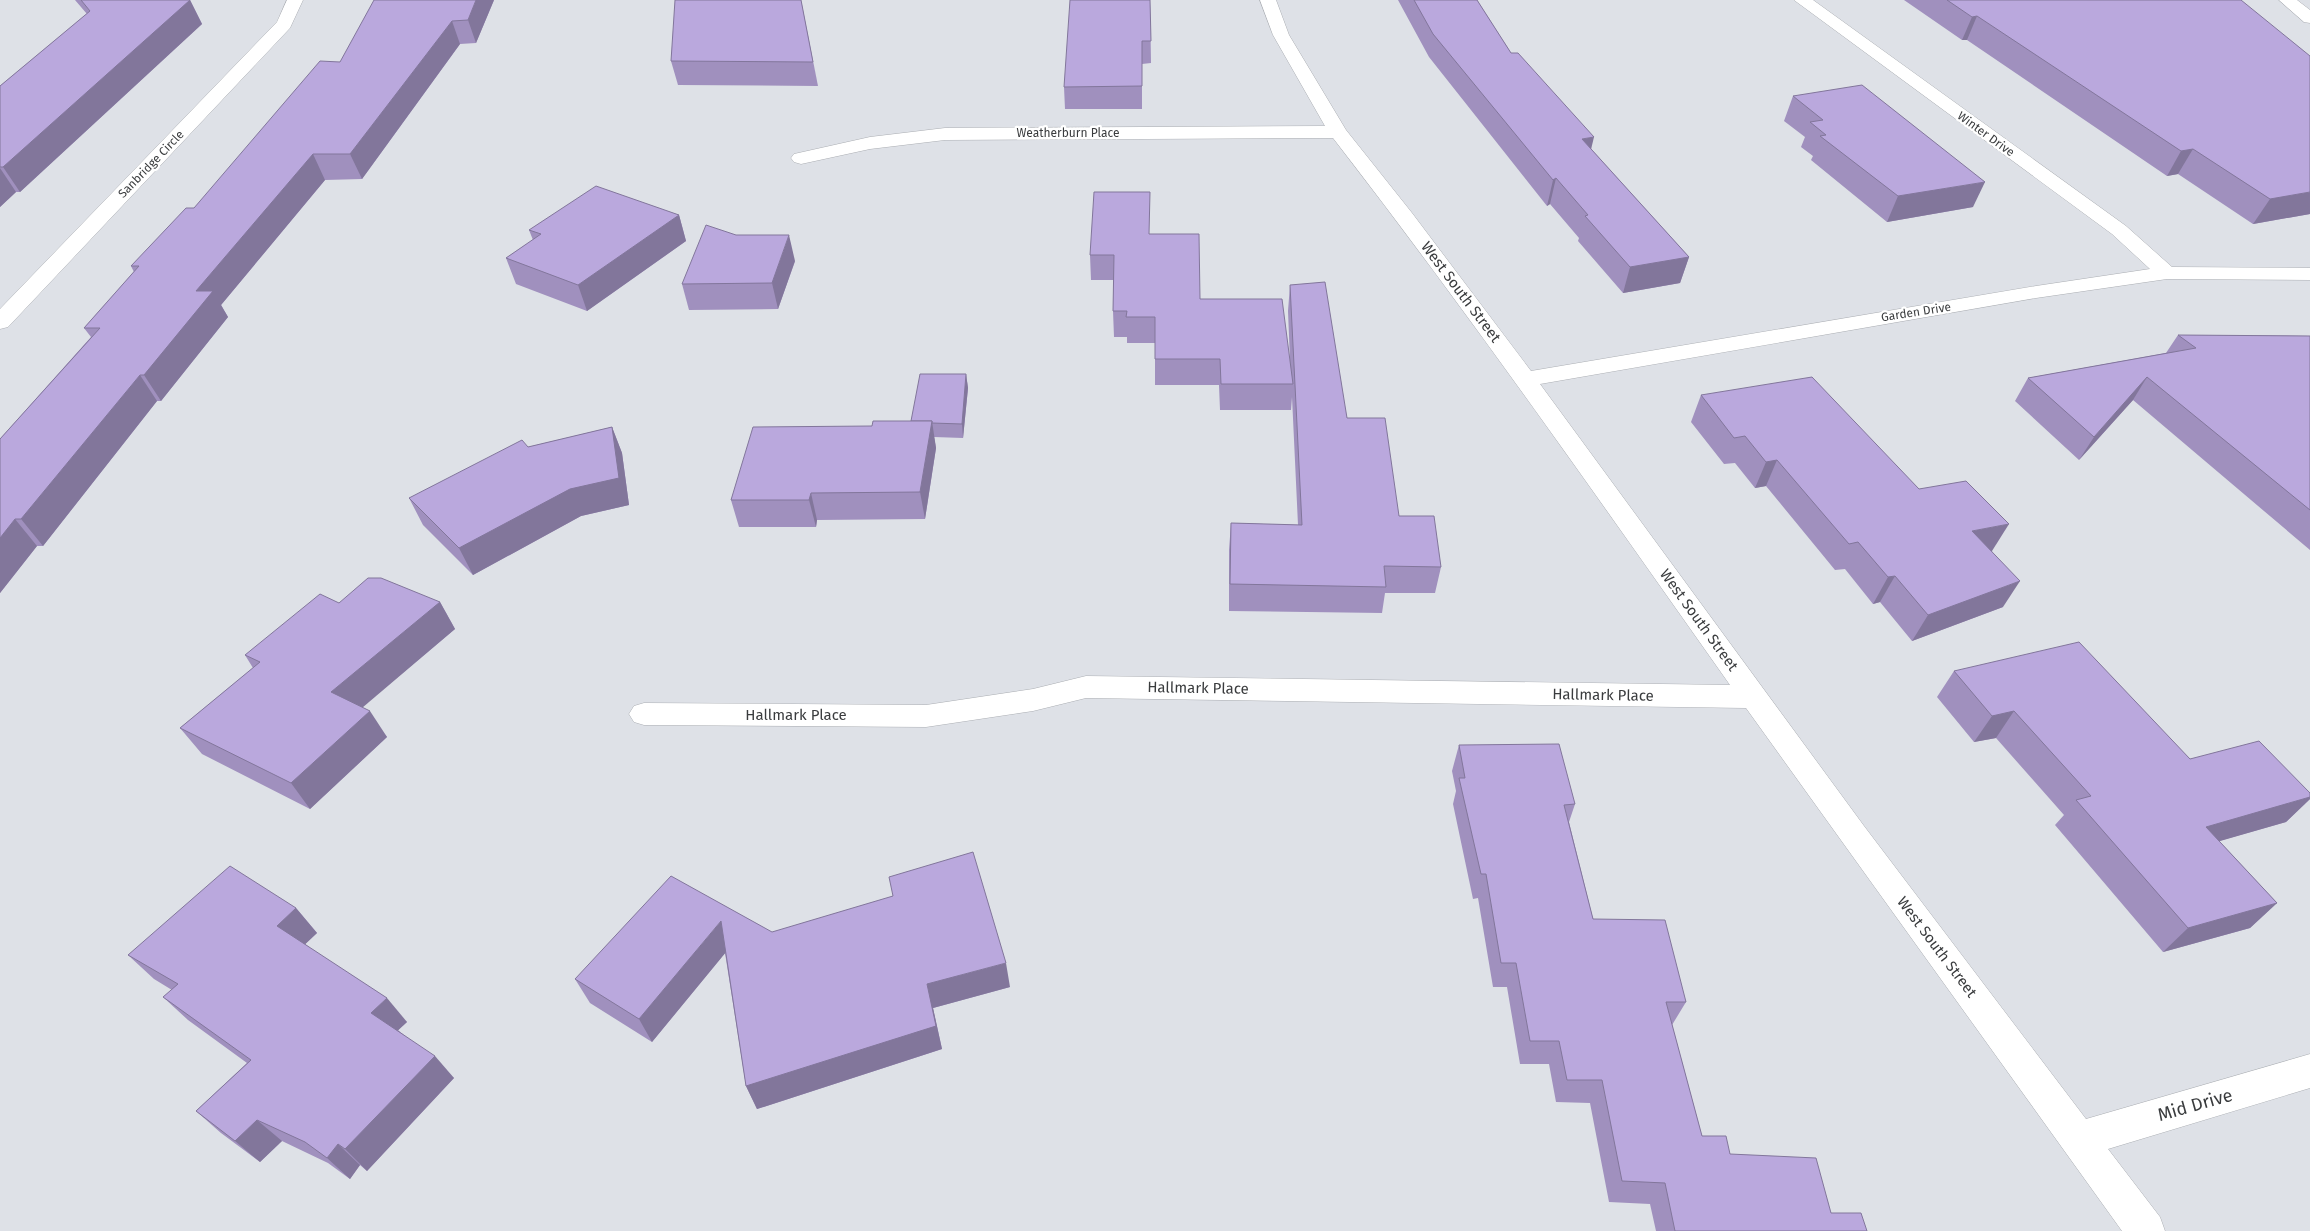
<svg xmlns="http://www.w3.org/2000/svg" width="2310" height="1231" font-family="'Fira Sans',sans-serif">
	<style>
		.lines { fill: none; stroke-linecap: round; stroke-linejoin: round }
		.minor-casing { stroke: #abaeb3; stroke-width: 1 }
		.minor { fill: #fff; fill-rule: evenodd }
		.wall { fill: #a090be }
		.shaded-wall { fill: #82769b }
		.building { fill: #baa8dd; stroke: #82769b }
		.labels { text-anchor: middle; stroke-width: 4.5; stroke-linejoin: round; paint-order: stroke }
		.far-street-label { font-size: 12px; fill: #3a3c3e; stroke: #fff }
		.street-label { font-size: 15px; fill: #3a3c3e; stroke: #fff }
		.near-street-label { font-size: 18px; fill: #3a3c3e; stroke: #fff }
	</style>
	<rect width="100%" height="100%" fill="#dee1e7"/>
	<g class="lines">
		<!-- minor casing -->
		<g class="minor-casing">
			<g id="minor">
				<polygon points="287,0 303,0 290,28 8,327 0,329 0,309 277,22"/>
				<path d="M1260 0H1276L1289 35 1346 130 1412 213 1531 371 2036 286 2150 269 2112 234 1794 0H1813L2126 226 2172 267 2310 268V280L2167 279 2036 298 1540 384 1864 826 2086 1119 2310 1054V1088L2108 1149 2160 1217 2165 1231H2122L1746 708 1086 698 1033 711 926 727 644 725 634 722 629 714 634 706 644 703 926 705 1033 689 1086 676 1730 685C1600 501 1471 316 1333 138L945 140 870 149 801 164 794 162 791 158 794 154 870 137 945 128 1325 126 1273 35Z"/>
				<polygon points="2279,0 2297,0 2310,10 2310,23 2304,22"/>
			</g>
		</g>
		<!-- minor -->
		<use href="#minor" class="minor"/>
	</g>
	<!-- wall -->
	<g class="wall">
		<polygon points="75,0 190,0 202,24 20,192 16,192 0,207 0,86 87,14"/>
		<polygon points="494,0 476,43 460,44 362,179 325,180 221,305 228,317 161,401 157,401 43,546 37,546 0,593 0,439 91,337 84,328 134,272 131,266 194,208 340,62"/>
		<polygon points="801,0 818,86 678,85 671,61"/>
		<polygon points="1150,0 1151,63 1142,64 1142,109 1065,109 1064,87"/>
		<polygon points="1398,0 1477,0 1511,53 1591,149 1689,257 1680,283 1623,293 1578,241 1579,238 1550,204 1547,206 1429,57"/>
		<polygon points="1904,0 2241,0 2310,214 2253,224 2178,174 2167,176 1967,40 1962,40"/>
		<polygon points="1793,96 1973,207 1887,222 1811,160 1813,156 1801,147 1805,137 1784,121"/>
		<polygon points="679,215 686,241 587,311 516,284 506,258 533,240 529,230"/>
		<polygon points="1150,234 1200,299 1290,361 1288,311 1290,285 1347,418 1399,516 1441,567 1435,593 1385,593 1382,613 1229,611 1229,550 1231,523 1298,525 1292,397 1291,410 1220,410 1219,385 1155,385 1155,343 1127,343 1127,337 1114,337 1113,311 1114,280 1091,280 1090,255"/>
		<polygon points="795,261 778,309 689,310 682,284"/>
		<polygon points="2178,335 2310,336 2310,550 2133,400 2079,460 2015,401 2028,378 2166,353"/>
		<polygon points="966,374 968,388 963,438 934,437 936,448 925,519 817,520 816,527 739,527 731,500 872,426 911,421"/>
		<polygon points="1701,395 1919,489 1992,551 2003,607 1912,641 1880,602 1873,604 1845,569 1835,570 1766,486 1755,488 1735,463 1724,464 1691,422"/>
		<polygon points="612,427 622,453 629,505 581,516 473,575 423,525 409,498 528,447"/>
		<polygon points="440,602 455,629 362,707 387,737 310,809 202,754 180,728 253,668 245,655 339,603"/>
		<polygon points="1954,671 2190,759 2310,793 2310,799 2286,822 2219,841 2277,903 2250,928 2163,952 2055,825 2064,815 1996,738 1974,742 1937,697"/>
		<polygon points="1459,745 1575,804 1569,822 1593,919 1686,1002 1672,1025 1702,1136 1730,1154 1831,1213 1867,1231 1656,1231 1650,1204 1609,1202 1590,1103 1556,1102 1549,1064 1520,1064 1507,987 1493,987 1478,898 1473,899 1453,804 1456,791 1452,771"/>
		<polygon points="296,908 317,933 305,944 407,1022 398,1030 454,1078 367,1171 360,1165 350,1179 328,1163 282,1141 260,1162 221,1133 196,1111 247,1063 188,1020 163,997 172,990 154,979 128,955"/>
		<polygon points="772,932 1010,987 933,1008 942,1049 757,1109 746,1086 725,953 652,1042 590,1003 575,979"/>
	</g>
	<!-- shaded-wall -->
	<g class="shaded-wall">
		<polygon points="190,0 202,24 20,192 3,167"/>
		<polygon points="476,0 494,0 476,43 468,20"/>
		<polygon points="1977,16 1967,40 1962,40 1972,17"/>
		<polygon points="452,21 460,44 362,179 350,154"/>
		<polygon points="1594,137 1588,162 1582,139"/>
		<polygon points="2193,149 2178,174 2167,176 2181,151"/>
		<polygon points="313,154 325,180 221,305 228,317 161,401 144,375 196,291"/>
		<polygon points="0,168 16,192 0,207"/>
		<polygon points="1556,178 1550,204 1547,206 1553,180"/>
		<polygon points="1985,182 1973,207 1887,222 1898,196"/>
		<polygon points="2310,192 2310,214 2253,224 2270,199"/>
		<polygon points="679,215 686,241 587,311 578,285"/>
		<polygon points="789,235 795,261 778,309 772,283"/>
		<polygon points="1689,257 1680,283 1623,293 1630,267"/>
		<polygon points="966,374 968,388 963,438 962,424"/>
		<polygon points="140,375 157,401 43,546 21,519"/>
		<polygon points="2147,377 2133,400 2079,460 2094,437"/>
		<polygon points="932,421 936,448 925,519 920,492"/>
		<polygon points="612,427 622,453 629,505 581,516 473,575 459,548"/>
		<polygon points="1777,460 1766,486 1755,488 1766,462"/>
		<polygon points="811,493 817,520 816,527 809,500"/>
		<polygon points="15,519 37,546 0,593 0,538"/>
		<polygon points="2009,524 1992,551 1957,558 1972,531"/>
		<polygon points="1895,576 1880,602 1873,604 1888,577"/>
		<polygon points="2020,581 2003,607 1912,641 1928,615"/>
		<polygon points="440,602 455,629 349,719 331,692"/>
		<polygon points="370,711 387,737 310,809 291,783"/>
		<polygon points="2014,711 1996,738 1974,742 1992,716"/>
		<polygon points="2310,797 2310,799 2286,822 2182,852 2206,827"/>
		<polygon points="2277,903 2250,928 2163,952 2188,928"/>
		<polygon points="296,908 317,933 298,951 277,926"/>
		<polygon points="721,921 731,946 652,1042 639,1019"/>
		<polygon points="1006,963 1010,987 933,1008 942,1049 757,1109 746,1086 927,984"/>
		<polygon points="387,998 407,1022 392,1036 371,1013"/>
		<polygon points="435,1056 454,1078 367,1171 345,1149"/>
		<polygon points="257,1120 282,1141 260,1162 235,1141"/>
		<polygon points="338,1144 360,1165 350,1179 327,1158"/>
	</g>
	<!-- building -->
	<g class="building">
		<polygon points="81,0 190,0 3,167 0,167 0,86 90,11"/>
		<polygon points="374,0 476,0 468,20 452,21 350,154 313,154 196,291 213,291 144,375 140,375 21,519 15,519 0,538 0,439 100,328 84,328 139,266 131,266 186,208 194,208 320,61 340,62"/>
		<polygon points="675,0 801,0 813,62 671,61"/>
		<polygon points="1070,0 1150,0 1151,41 1142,41 1142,86 1064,87"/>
		<polygon points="1414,0 1477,0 1511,53 1518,53 1594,137 1582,139 1689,257 1630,267 1585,216 1588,215 1556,178 1553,180 1433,34"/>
		<polygon points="1947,0 2241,0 2310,56 2310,192 2270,199 2193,149 2181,151 1977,16 1972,17"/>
		<polygon points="1862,85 1985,182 1898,196 1820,136 1826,135 1810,122 1823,120 1793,96"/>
		<polygon points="596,186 679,215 578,285 506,258 541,234 529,230"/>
		<polygon points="1094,192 1150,192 1149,234 1199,234 1200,299 1282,299 1293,384 1221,384 1220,359 1155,359 1155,317 1126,317 1127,311 1113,311 1114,255 1090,255"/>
		<polygon points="706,225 736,235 789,235 772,283 682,284"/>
		<polygon points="1325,282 1347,418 1385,418 1399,516 1434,516 1441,567 1384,566 1386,587 1230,584 1231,523 1302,525 1290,285"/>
		<polygon points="2178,335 2310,336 2310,510 2147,377 2094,437 2028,378 2196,348"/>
		<polygon points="920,374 966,374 962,424 932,423 932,421 911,421"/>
		<polygon points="1812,377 1919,489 1966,481 2009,524 1972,531 2020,581 1928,615 1895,576 1888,577 1858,542 1849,544 1777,460 1766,462 1745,436 1734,438 1701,395"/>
		<polygon points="873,421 932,421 920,492 811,493 809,500 731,500 753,427 872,426"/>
		<polygon points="612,427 619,478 570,489 459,548 409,498 522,440 528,447"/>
		<polygon points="368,578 381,578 440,602 331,692 370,711 291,783 180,728 260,662 245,655 320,594 339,603"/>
		<polygon points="2079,642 2190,759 2259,741 2310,793 2310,797 2206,827 2277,903 2188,928 2076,800 2091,796 2014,711 1992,716 1954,671"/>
		<polygon points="1559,744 1575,804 1564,805 1593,919 1665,920 1686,1002 1666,1002 1702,1136 1726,1136 1730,1154 1816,1158 1831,1213 1861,1213 1867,1231 1675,1231 1665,1183 1622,1181 1602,1080 1567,1080 1559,1041 1530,1041 1516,963 1501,963 1486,874 1481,874 1459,778 1465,778 1459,745"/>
		<polygon points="973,852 1006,963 927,984 936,1026 746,1086 721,921 639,1019 575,979 671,876 772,932 893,896 889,877"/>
		<polygon points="230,866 296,908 277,926 387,998 371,1013 435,1056 345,1149 338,1144 327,1158 305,1142 257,1120 235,1141 196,1111 251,1060 163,997 178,984 128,955"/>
	</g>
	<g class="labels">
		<!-- far-street labels -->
		<g class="far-street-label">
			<text x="1068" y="137">Weatherburn Place</text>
			<text transform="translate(1986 134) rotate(36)" y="4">Winter Drive</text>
			<text transform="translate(151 164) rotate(-46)" y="4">Sanbridge Circle</text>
			<text transform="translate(1916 312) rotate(-9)" y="4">Garden Drive</text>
		</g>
		<!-- street labels -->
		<g class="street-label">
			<text transform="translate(1461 292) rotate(53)" y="5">West South Street</text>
			<text transform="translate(1699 620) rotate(54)" y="5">West South Street</text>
			<text transform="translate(1198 688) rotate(1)" y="5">Hallmark Place</text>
			<text transform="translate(1603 695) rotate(1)" y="5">Hallmark Place</text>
			<text x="796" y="720">Hallmark Place</text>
			<text transform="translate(1937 947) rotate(53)" y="5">West South Street</text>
		</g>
		<!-- near-street labels -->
		<g class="near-street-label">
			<text transform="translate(2195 1105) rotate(-16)" y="6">Mid Drive</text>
		</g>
	</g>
</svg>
